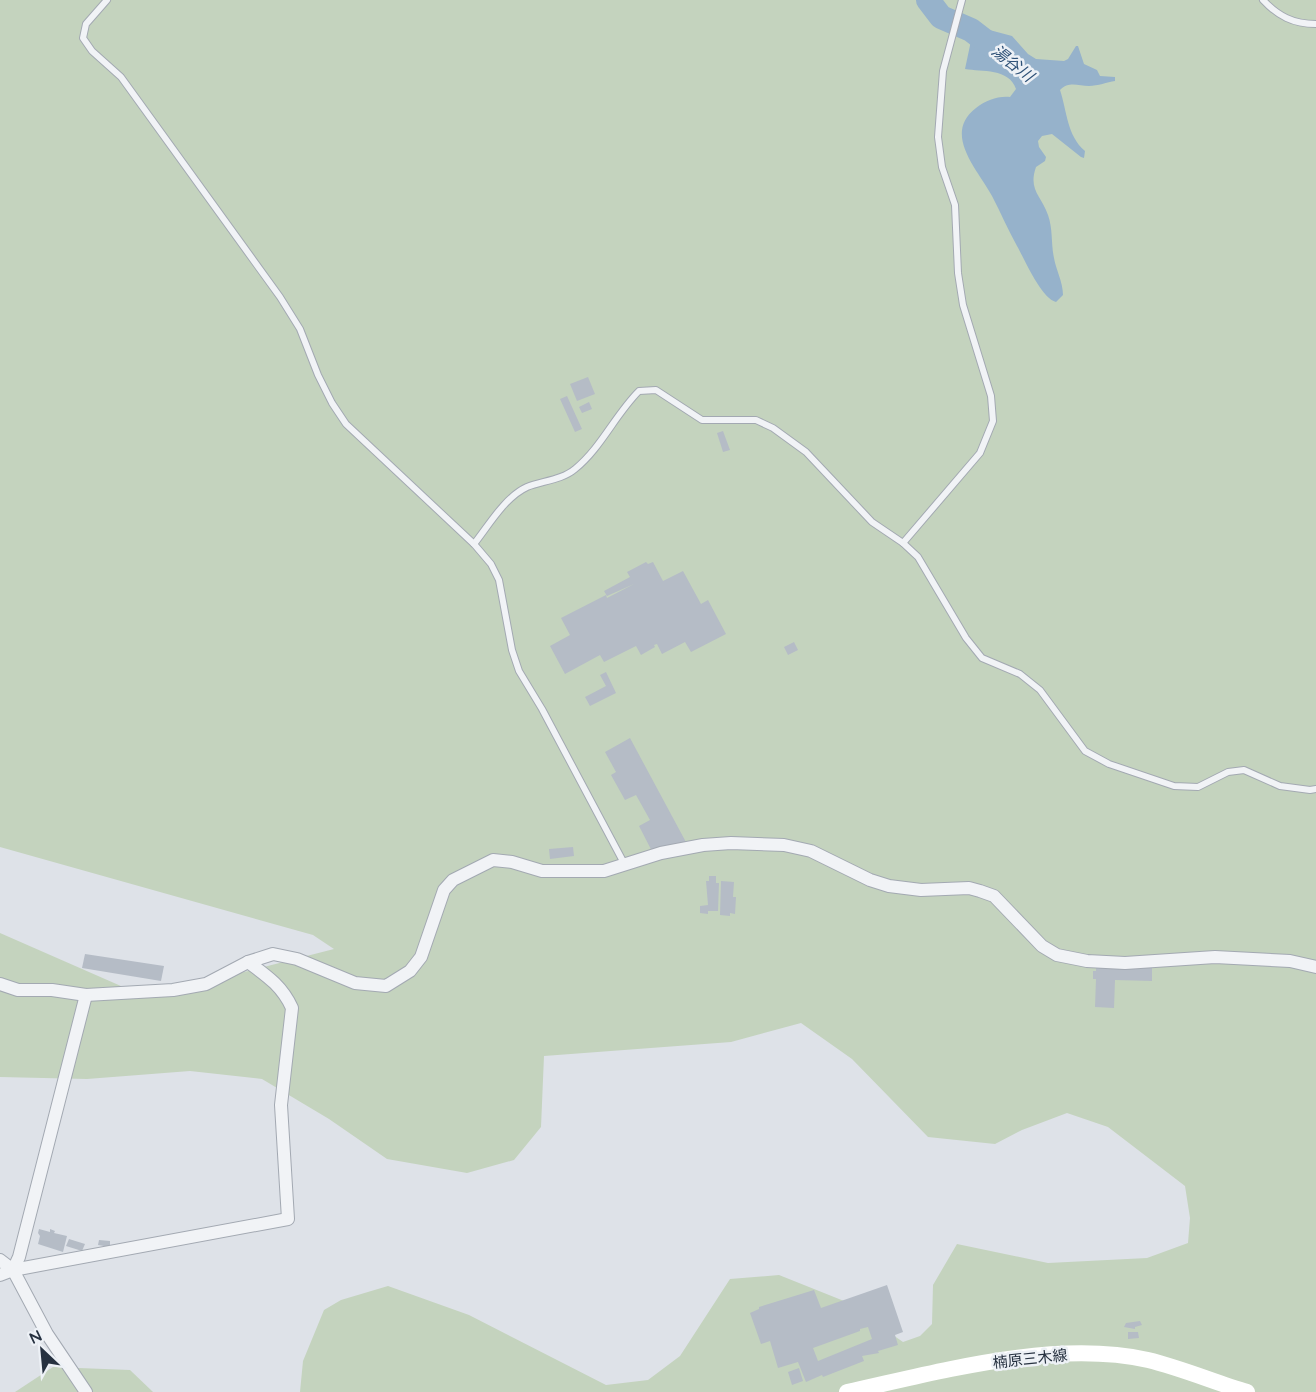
<svg xmlns="http://www.w3.org/2000/svg" width="1316" height="1392" font-family="Quicksand,'Noto Sans JP',sans-serif">
	<style>
		.green { fill: #c4d3be }
		.water { fill: #96b2cb }
		.lines { fill: none; stroke-linecap: round; stroke-linejoin: round }
		.river { stroke: #96b2cb; stroke-width: 24 }
		.building { fill: #b5bcc6; fill-rule: evenodd }
		.lane-casing { stroke: #a3a9b2; stroke-width: 8 }
		.street-casing { stroke: #a3a9b2; stroke-width: 14 }
		.lane { stroke: #f1f3f6; stroke-width: 6 }
		.street { stroke: #f1f3f6; stroke-width: 12 }
		.secondary { stroke: #fff; stroke-width: 16 }
		.labels { text-anchor: middle; stroke-width: 5; stroke-linejoin: round; paint-order: stroke }
		.street-label { font-size: 15px; fill: #263140; stroke: #edf1f6 }
		.water-label { font-size: 16px; font-style: italic; fill: #2e5177; stroke: #edf1f6 }
	</style>
	<rect width="100%" height="100%" fill="#dee2e8"/>
	<!-- green -->
	<g class="green">
		<polygon points="0,0 1316,0 1316,1392 300,1392 303,1361 324,1310 341,1300 388,1286 469,1315 606,1385 648,1380 680,1356 730,1279 779,1275 844,1301 903,1342 920,1336 932,1324 933,1285 957,1244 1048,1263 1147,1258 1188,1243 1190,1218 1185,1186 1108,1127 1067,1113 1022,1130 995,1144 928,1137 852,1059 801,1023 731,1042 544,1056 541,1127 514,1160 467,1173 387,1159 329,1119 262,1079 190,1071 87,1079 0,1077 0,933 146,997 334,949 313,935 0,847"/>
		<polygon points="53,1367 130,1370 153,1392 15,1392"/>
	</g>
	<!-- water -->
	<path class="water" d="M967 24 1012 36 1028 54 1036 59 1064 61 1068 59 1076 46H1078L1084 64 1097 70 1100 76 1115 77V81C1107 82 1098 86 1089 86 1078 86 1069 81 1060 90 1067 111 1067 136 1085 151L1084 158 1081 157 1052 134 1042 136 1038 141 1039 147 1046 157 1045 161 1036 167C1028 190 1041 195 1048 215 1053 229 1051 244 1054 258 1056 270 1063 282 1063 295L1056 302C1041 298 1025 260 1017 246 1008 230 1001 213 992 196 978 170 942 134 976 108 987 100 997 96 1010 97L1016 89C1009 68 982 72 965 69L972 36 965 31Z"/>
	<g class="lines">
		<!-- river -->
		<polyline class="river" points="928,0 941,17 971,30 993,47"/>
	</g>
	<!-- building -->
	<g class="building">
		<polygon points="588,377 595,394 577,401 570,384"/>
		<polygon points="567,396 582,429 575,432 560,399"/>
		<polygon points="589,402 592,409 582,413 579,407"/>
		<polygon points="723,431 730,450 723,452 717,433"/>
		<polygon points="646,562 648,564 653,562 663,581 683,571 701,604 708,600 726,634 691,652 685,642 662,654 657,644 654,645 655,647 641,655 636,646 604,662 600,655 565,674 550,646 570,635 561,618 606,595 607,598 634,584 607,596 604,591 630,577 627,572"/>
		<polygon points="794,642 798,650 788,655 784,647"/>
		<polygon points="606,672 616,693 590,706 585,697 606,686 600,675"/>
		<polygon points="630,738 687,844 657,861 639,826 650,820 636,795 625,800 611,775 616,772 605,752"/>
		<polygon points="573,847 574,856 550,859 549,849"/>
		<polygon points="709,876 716,876 716,883 719,883 718,911 708,911 708,914 700,913 700,906 708,905 706,881 709,881"/>
		<polygon points="721,881 734,882 733,897 736,897 735,914 730,913 730,916 720,915"/>
		<polygon points="85,954 164,966 161,981 82,968"/>
		<polygon points="1096,960 1152,965 1152,981 1115,980 1114,1008 1095,1007 1096,979 1093,979 1093,971 1096,971"/>
		<polygon points="39,1229 50,1232 50,1229 55,1231 54,1233 67,1236 63,1252 38,1244 40,1236 38,1233"/>
		<polygon points="69,1239 85,1244 82,1251 66,1246"/>
		<polygon points="99,1240 110,1241 110,1247 98,1245"/>
		<path d="M887 1285 903 1332 895 1335 898 1345 878 1351 879 1353 862 1356 864 1361 823 1377 822 1375 806 1382 798 1362 778 1368 770 1341 761 1344 750 1313 759 1309V1307L814 1290 821 1308ZM868 1327 872 1339 818 1361 813 1348 860 1331V1329Z"/>
		<polygon points="1140,1321 1142,1325 1135,1327 1135,1329 1124,1327 1126,1323"/>
		<polygon points="1128,1332 1138,1332 1139,1338 1128,1339"/>
		<polygon points="799,1368 803,1381 792,1385 788,1372"/>
	</g>
	<g class="lines">
		<!-- lane casing -->
		<g class="lane-casing">
			<g id="lane">
				<polyline points="107,0 86,24 83,38 92,51 121,77 280,297 300,329 318,375 332,403 346,424 474,544 491,564 499,580 512,650 519,671 542,709 625,865"/>
				<path d="M1263 0C1278 16 1293 24 1316 24"/>
				<polyline points="903,543 980,453 993,421 991,396 963,305 958,273 955,205 942,167 938,137 943,71 962,0"/>
				<path d="M474 544C489 525 505 497 527 487 542 481 562 480 575 469 601 448 615 415 639 391L656 390 702 420H756L773 428 806 452 872 522 903 543 918 557 966 638 982 658 1020 674 1040 690 1085 751 1109 764 1174 786 1198 787 1228 772 1244 770 1280 786 1310 790 1316 789"/>
			</g>
		</g>
		<!-- street casing -->
		<g class="street-casing">
			<g id="street">
				<polyline points="0,984 18,990 52,990 86,995 173,990 206,984 248,962 273,954 297,959 355,983 386,986 410,971 421,957 444,890 453,880 493,860 512,862 542,871 604,871 661,853 703,845 731,843 784,845 811,851 870,880 889,886 921,890 969,888 980,891 994,896 1042,946 1057,955 1087,961 1125,963 1215,957 1290,961 1316,967"/>
				<polyline points="0,1260 13,1270 47,1334 86,1392"/>
				<polyline points="13,1270 19,1257 86,995"/>
				<path d="M0 1275 13 1270 288 1219 281 1105 292 1008C282 986 267 976 248 962"/>
			</g>
		</g>
		<!-- lane -->
		<use href="#lane" class="lane"/>
		<!-- street -->
		<use href="#street" class="street"/>
		<!-- secondary -->
		<path class="secondary" d="M847 1392C939 1372 1054 1339 1148 1360 1181 1368 1214 1382 1247 1392"/>
	</g>
	<g class="labels">
		<!-- street labels -->
		<g class="street-label">
			<text transform="translate(1030 1359) rotate(-6)" y="5">楠原三木線</text>
		</g>
		<!-- water labels -->
		<g class="water-label">
			<text transform="translate(1013 63) rotate(38)" y="6">湯谷川</text>
		</g>
	</g>
	<!-- north arrow -->
	<g transform="translate(42 1350) rotate(334)" stroke="#edf1f6" stroke-width="4.5" paint-order="stroke">
	<path d="M0-4.5L10 22L0 15L-10 22Z" fill="#263140"/>
	<text y="-9" font-size="16" font-weight="bold" text-anchor="middle" fill="#263140">N</text>
	</g>
</svg>
